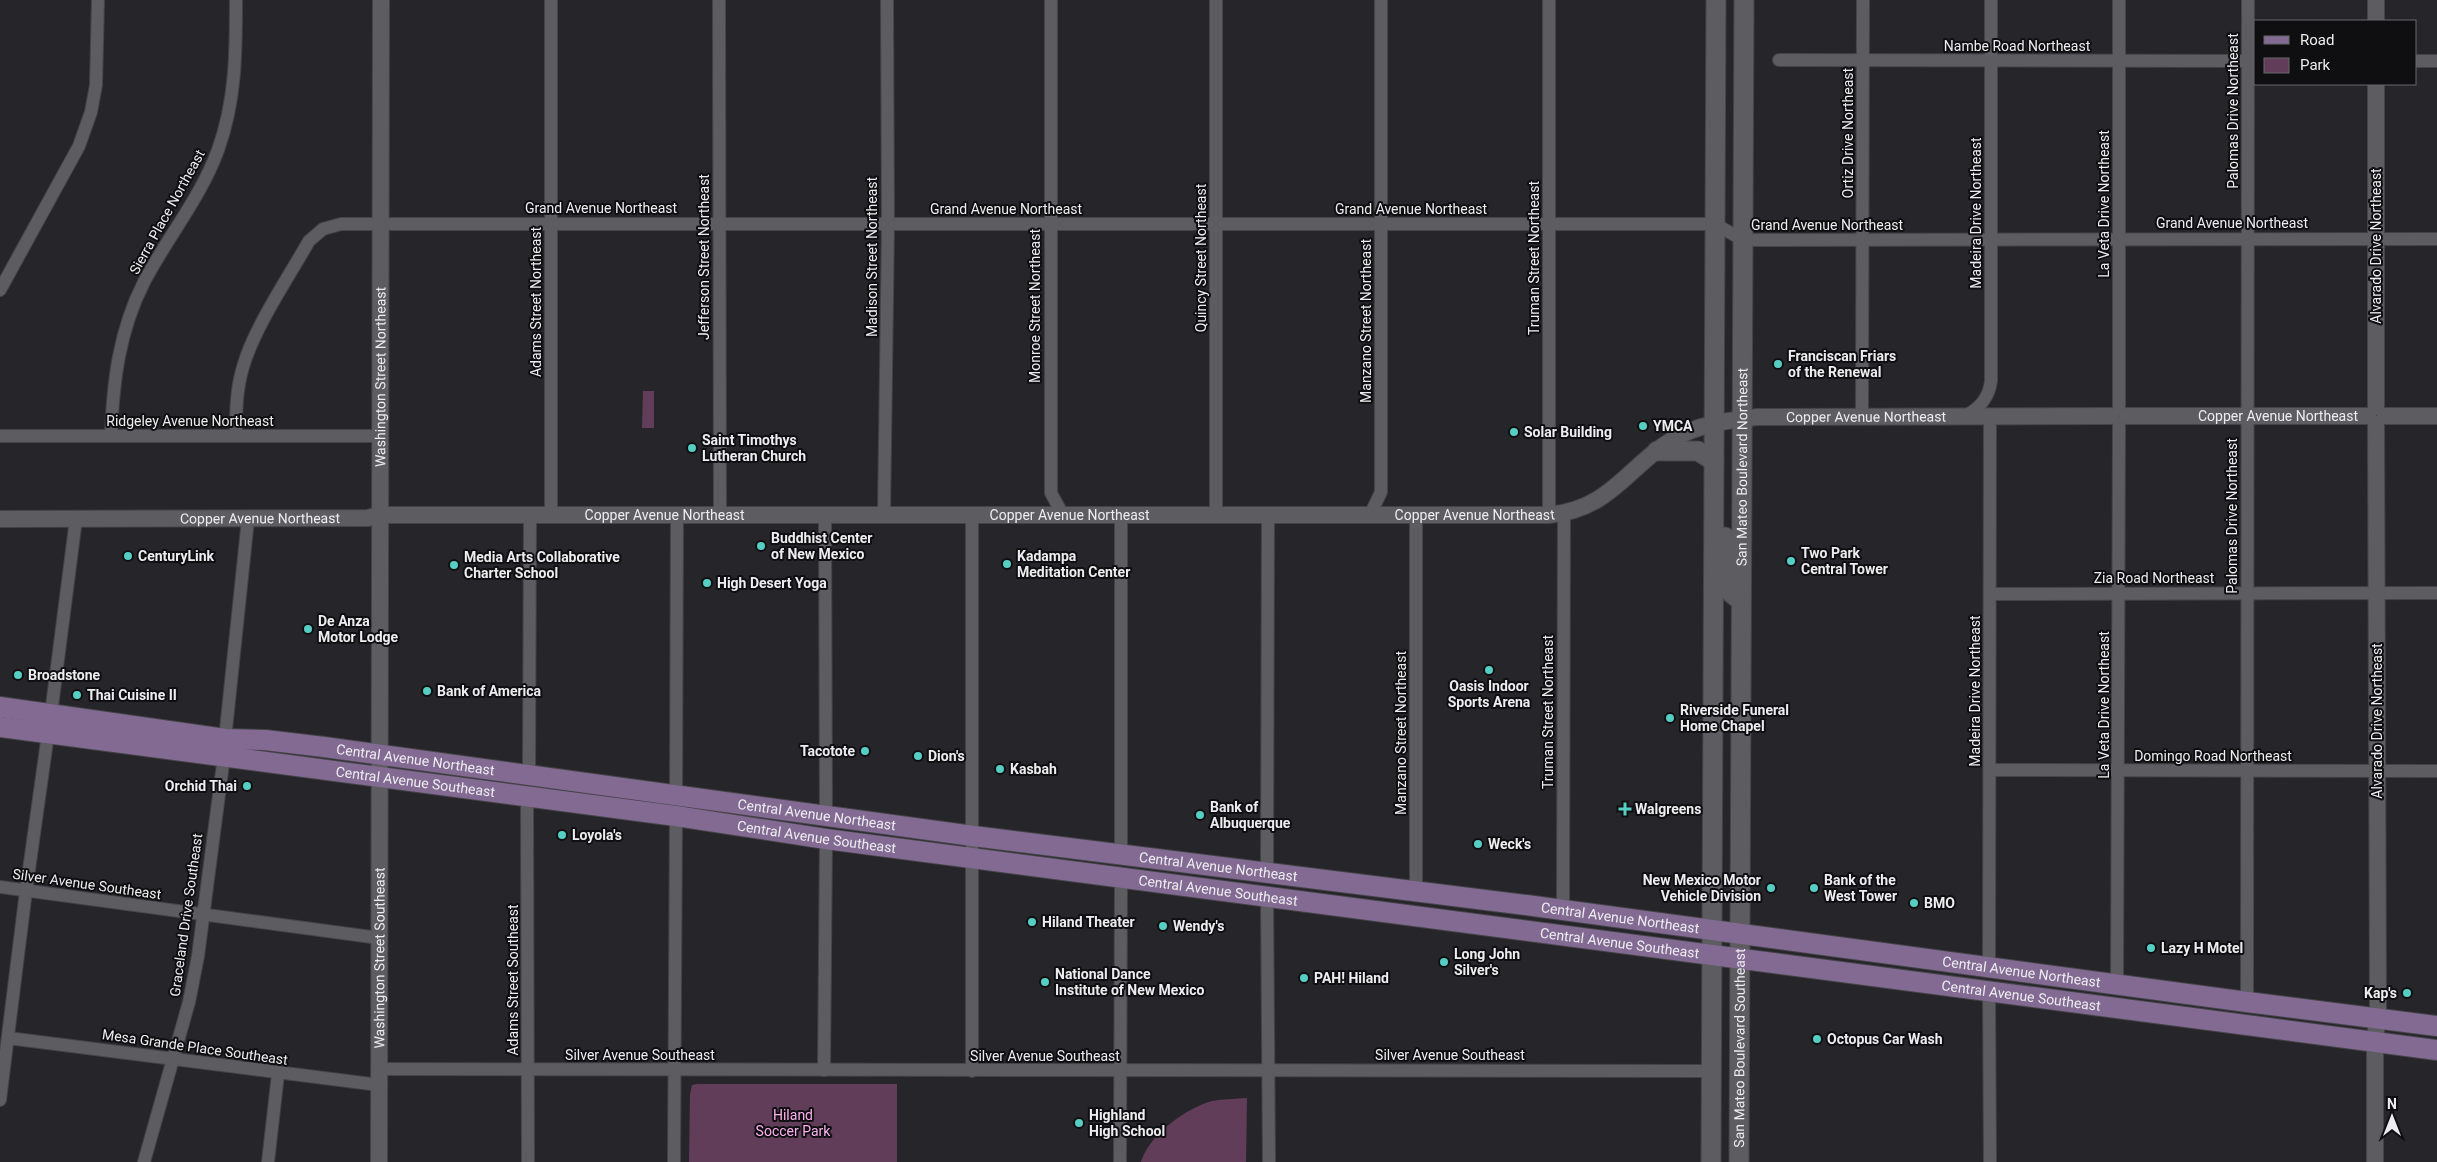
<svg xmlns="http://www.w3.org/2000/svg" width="2437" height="1162" font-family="Roboto,sans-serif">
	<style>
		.green { fill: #613d5a }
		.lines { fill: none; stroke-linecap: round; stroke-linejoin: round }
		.minor-casing { stroke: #444448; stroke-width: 14 }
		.tertiary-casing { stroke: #444448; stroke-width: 18 }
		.secondary-casing { stroke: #444448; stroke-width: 21 }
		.primary-casing { stroke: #444448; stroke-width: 22 }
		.minor { stroke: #5d5c61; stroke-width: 12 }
		.tertiary { stroke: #5d5c61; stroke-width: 16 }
		.secondary { stroke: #5d5c61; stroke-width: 19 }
		.primary { stroke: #836a93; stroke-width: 20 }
		.poi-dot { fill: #56cec4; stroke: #0f0f11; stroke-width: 2 }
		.labels { text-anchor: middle; stroke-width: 4; stroke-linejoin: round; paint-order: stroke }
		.street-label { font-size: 14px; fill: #ededf0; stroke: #0f0f11 }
		.poi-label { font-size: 14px; font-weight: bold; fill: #ededf0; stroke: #0f0f11; text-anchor: start }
		.park-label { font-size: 14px; fill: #feb1f0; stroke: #0f0f11 }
	</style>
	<rect width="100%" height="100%" fill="#26262a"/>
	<!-- green -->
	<g class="green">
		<polygon points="643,391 654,391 654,428 642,428"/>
		<polygon points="697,1084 897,1084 897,1162 689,1162 690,1094 692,1085"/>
		<path d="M1247 1098 1246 1162H1141C1149 1135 1186 1108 1212 1101 1223 1099 1236 1099 1247 1098Z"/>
	</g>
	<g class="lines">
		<!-- minor casing -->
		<g class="minor-casing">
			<g id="minor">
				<polyline points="719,0 720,514"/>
				<polyline points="1051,0 1051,493 1063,515"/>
				<polyline points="1549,0 1549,515"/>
				<polyline points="2119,0 2119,408"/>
				<polyline points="1779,60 2256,61"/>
				<polyline points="2416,61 2437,61"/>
				<polyline points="0,290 79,146 91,112 96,85 98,0"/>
				<polyline points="1862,415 1863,0"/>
				<path d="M1967 415C1981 407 1989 397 1991 381V0"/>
				<polyline points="0,436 380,436"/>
				<path d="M111 436C113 382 119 331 144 282 167 238 201 197 218 150 236 100 236 52 236 0"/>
				<path d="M236 436C236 413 236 390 243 367 254 328 288 278 309 241L323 229 341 224H1715L1743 240 2437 239"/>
				<polyline points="551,514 551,0"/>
				<polyline points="825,514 826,817"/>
				<polyline points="884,514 888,224 887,0"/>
				<polyline points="972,515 972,1071"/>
				<polyline points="1121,515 1121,855"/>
				<polyline points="1216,515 1216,0"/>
				<polyline points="1370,515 1381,492 1381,0"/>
				<polyline points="1990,594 2437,593"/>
				<polyline points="51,714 76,519"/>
				<polyline points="225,739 248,519"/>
				<polyline points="1990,770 2437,771"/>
				<polyline points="529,776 530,514"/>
				<polyline points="676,796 677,514"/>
				<polyline points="527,797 528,1162"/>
				<polyline points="1267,873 1268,515"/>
				<polyline points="0,887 379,938"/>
				<polyline points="1416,891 1416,515"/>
				<polyline points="1267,896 1269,1162"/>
				<polyline points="1563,910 1564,514"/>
				<polyline points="1989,967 1990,415"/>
				<polyline points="2117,985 2119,424"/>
				<polyline points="1989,991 1990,1162"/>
				<polyline points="2247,1002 2248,0"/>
				<polyline points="8,1038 379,1085"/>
				<polyline points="379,1069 1711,1071"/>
				<polyline points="824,1070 826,839"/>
				<polyline points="0,1100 26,891 48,734"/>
				<polyline points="144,1162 189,1002 198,956 224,756"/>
				<polyline points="268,1162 278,1074"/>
				<polyline points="674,1162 676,816"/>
				<polyline points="1120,1162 1121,877"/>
			</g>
		</g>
		<!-- tertiary casing -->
		<g class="tertiary-casing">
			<g id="tertiary">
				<polyline points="2376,0 2376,21"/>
				<polyline points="2376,84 2376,407"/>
				<path id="s1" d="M2127 416H2368"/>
				<polyline points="2385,416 2437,416"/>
				<path id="s2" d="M0 519 368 518 379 515H1549C1615 509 1630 460 1683 434 1706 423 1732 420 1757 417L2111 416"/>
				<path id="s3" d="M379 1162 381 0"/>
				<polyline points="2375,1162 2375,1042 2378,1008 2376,424"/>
			</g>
		</g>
		<!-- secondary casing -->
		<g class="secondary-casing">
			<g id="secondary">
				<polyline points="1657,451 1698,451 1714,461"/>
				<polyline points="1725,537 1728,583 1730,592 1741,601"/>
				<polyline points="1711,1162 1716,0"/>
				<path id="s4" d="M1739 1162 1744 0"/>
			</g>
		</g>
		<!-- primary casing -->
		<g class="primary-casing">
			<g id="primary">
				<path id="s5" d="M0 707 225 739 265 740 324 747 973 836 1526 905 2247 1002 2437 1026"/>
				<path id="s6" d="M0 727 676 816 826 839 2437 1050"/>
			</g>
		</g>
		<!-- minor -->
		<use href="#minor" class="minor"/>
		<!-- tertiary -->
		<use href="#tertiary" class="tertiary"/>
		<!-- secondary -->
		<use href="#secondary" class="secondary"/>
		<!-- primary -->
		<use href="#primary" class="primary"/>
	</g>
	<!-- markers -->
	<g class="poi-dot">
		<circle cx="1778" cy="364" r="5"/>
		<circle cx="1643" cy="426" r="5"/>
		<circle cx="1514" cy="432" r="5"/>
		<circle cx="692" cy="448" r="5"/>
		<circle cx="761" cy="546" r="5"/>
		<circle cx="128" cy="556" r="5"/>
		<circle cx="1791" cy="561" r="5"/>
		<circle cx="1007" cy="564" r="5"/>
		<circle cx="454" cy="565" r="5"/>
		<circle cx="707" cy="583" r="5"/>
		<circle cx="308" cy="629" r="5"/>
		<circle cx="1489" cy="670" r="5"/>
		<circle cx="18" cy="675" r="5"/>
		<circle cx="427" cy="691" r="5"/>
		<circle cx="77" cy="695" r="5"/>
		<circle cx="1670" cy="718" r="5"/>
		<circle cx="865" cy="751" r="5"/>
		<circle cx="918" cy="756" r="5"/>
		<circle cx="1000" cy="769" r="5"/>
		<circle cx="247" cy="786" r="5"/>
		<path d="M1622.5 801.5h5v5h5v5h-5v5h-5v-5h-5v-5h5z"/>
		<circle cx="1200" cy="815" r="5"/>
		<circle cx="562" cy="835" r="5"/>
		<circle cx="1478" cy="844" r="5"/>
		<circle cx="1771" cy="888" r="5"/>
		<circle cx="1814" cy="888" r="5"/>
		<circle cx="1914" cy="903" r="5"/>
		<circle cx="1032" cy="922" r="5"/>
		<circle cx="1163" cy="926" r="5"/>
		<circle cx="2151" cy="948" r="5"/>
		<circle cx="1444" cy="962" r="5"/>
		<circle cx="1304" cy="978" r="5"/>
		<circle cx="1045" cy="982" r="5"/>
		<circle cx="2407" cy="993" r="5"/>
		<circle cx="1817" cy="1039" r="5"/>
		<circle cx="1079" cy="1123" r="5"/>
	</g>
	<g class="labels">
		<!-- street labels -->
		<g class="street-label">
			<text x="2017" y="51">Nambe Road Northeast</text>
			<text transform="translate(2233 111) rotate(-90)" y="5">Palomas Drive Northeast</text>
			<text transform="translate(1848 133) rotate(-90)" y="5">Ortiz Drive Northeast</text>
			<text transform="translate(2104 204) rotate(-90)" y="5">La Veta Drive Northeast</text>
			<text x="601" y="213">Grand Avenue Northeast</text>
			<text x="1006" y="214">Grand Avenue Northeast</text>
			<text x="1411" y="214">Grand Avenue Northeast</text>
			<text transform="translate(167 212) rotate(-61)" y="5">Sierra Place Northeast</text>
			<text transform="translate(1976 213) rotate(-90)" y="5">Madeira Drive Northeast</text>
			<text x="2232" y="228">Grand Avenue Northeast</text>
			<text x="1827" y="230">Grand Avenue Northeast</text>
			<text transform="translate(2376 246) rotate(-90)" y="5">Alvarado Drive Northeast</text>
			<text transform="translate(704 257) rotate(-90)" y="5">Jefferson Street Northeast</text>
			<text transform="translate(872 257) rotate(-90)" y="5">Madison Street Northeast</text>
			<text transform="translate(1201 258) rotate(-90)" y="5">Quincy Street Northeast</text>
			<text transform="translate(1534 258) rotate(-90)" y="5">Truman Street Northeast</text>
			<text transform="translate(536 302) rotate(-90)" y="5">Adams Street Northeast</text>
			<text transform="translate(1035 306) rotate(-90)" y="5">Monroe Street Northeast</text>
			<text transform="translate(1366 321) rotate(-90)" y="5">Manzano Street Northeast</text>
			<text dy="5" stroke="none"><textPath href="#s3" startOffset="785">Washington Street Northeast</textPath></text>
			<text dy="5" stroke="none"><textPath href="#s2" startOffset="1894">Copper Avenue Northeast</textPath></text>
			<text dy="5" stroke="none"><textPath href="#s1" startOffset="151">Copper Avenue Northeast</textPath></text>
			<text x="190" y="426">Ridgeley Avenue Northeast</text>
			<text dy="5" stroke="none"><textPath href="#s4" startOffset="695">San Mateo Boulevard Northeast</textPath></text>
			<text dy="5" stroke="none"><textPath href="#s2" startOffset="665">Copper Avenue Northeast</textPath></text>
			<text dy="5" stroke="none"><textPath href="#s2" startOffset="1070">Copper Avenue Northeast</textPath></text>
			<text dy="5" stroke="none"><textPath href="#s2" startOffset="1475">Copper Avenue Northeast</textPath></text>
			<text transform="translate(2232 516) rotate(-90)" y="5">Palomas Drive Northeast</text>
			<text dy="5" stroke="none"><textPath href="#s2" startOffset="260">Copper Avenue Northeast</textPath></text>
			<text x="2154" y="583">Zia Road Northeast</text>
			<text transform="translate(1975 691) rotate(-90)" y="5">Madeira Drive Northeast</text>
			<text transform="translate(2104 705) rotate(-90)" y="5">La Veta Drive Northeast</text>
			<text transform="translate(1548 712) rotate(-90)" y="5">Truman Street Northeast</text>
			<text transform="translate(2377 721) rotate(-90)" y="5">Alvarado Drive Northeast</text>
			<text transform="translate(1401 733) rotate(-90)" y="5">Manzano Street Northeast</text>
			<text x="2213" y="761">Domingo Road Northeast</text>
			<text dy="5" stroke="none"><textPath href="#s5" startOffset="419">Central Avenue Northeast</textPath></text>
			<text dy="5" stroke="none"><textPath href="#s6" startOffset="419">Central Avenue Southeast</textPath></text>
			<text dy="5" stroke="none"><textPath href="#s5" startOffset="824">Central Avenue Northeast</textPath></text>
			<text dy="5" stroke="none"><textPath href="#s6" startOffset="824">Central Avenue Southeast</textPath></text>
			<text dy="5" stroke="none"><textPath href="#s5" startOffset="1229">Central Avenue Northeast</textPath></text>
			<text transform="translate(87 884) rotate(8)" y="5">Silver Avenue Southeast</text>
			<text dy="5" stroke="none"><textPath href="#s6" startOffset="1229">Central Avenue Southeast</textPath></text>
			<text transform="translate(186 915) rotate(-82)" y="5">Graceland Drive Southeast</text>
			<text dy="5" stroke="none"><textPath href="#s5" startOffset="1634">Central Avenue Northeast</textPath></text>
			<text dy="5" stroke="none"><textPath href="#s6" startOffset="1634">Central Avenue Southeast</textPath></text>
			<text dy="5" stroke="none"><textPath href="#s3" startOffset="204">Washington Street Southeast</textPath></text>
			<text dy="5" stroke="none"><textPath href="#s5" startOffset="2039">Central Avenue Northeast</textPath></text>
			<text transform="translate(513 980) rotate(-90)" y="5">Adams Street Southeast</text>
			<text dy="5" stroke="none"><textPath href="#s6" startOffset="2039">Central Avenue Southeast</textPath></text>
			<text transform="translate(195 1047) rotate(8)" y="5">Mesa Grande Place Southeast</text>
			<text dy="5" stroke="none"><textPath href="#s4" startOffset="114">San Mateo Boulevard Southeast</textPath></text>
			<text x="640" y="1060">Silver Avenue Southeast</text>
			<text x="1450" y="1060">Silver Avenue Southeast</text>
			<text x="1045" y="1061">Silver Avenue Southeast</text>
		</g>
		<!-- poi labels -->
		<g class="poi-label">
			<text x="1788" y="361">Franciscan Friars<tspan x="1788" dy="16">of the Renewal</tspan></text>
			<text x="1653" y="431">YMCA</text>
			<text x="1524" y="437">Solar Building</text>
			<text x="702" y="445">Saint Timothys<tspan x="702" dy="16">Lutheran Church</tspan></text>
			<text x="771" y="543">Buddhist Center<tspan x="771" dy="16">of New Mexico</tspan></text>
			<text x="1801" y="558">Two Park<tspan x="1801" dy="16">Central Tower</tspan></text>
			<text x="138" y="561">CenturyLink</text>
			<text x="1017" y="561">Kadampa<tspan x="1017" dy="16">Meditation Center</tspan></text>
			<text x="464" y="562">Media Arts Collaborative<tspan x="464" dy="16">Charter School</tspan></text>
			<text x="717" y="588">High Desert Yoga</text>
			<text x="318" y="626">De Anza<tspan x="318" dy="16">Motor Lodge</tspan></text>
			<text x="28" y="680">Broadstone</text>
			<text x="1489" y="691" text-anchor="middle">Oasis Indoor<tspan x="1489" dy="16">Sports Arena</tspan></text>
			<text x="437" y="696">Bank of America</text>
			<text x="87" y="700">Thai Cuisine II</text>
			<text x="1680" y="715">Riverside Funeral<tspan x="1680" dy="16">Home Chapel</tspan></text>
			<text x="855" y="756" text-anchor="end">Tacotote</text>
			<text x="928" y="761">Dion's</text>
			<text x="1010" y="774">Kasbah</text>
			<text x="237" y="791" text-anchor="end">Orchid Thai</text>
			<text x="1210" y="812">Bank of<tspan x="1210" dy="16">Albuquerque</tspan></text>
			<text x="1635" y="814">Walgreens</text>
			<text x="572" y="840">Loyola's</text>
			<text x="1488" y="849">Weck's</text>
			<text x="1761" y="885" text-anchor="end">New Mexico Motor<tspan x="1761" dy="16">Vehicle Division</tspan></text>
			<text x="1824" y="885">Bank of the<tspan x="1824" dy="16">West Tower</tspan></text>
			<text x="1924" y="908">BMO</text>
			<text x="1042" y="927">Hiland Theater</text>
			<text x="1173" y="931">Wendy's</text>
			<text x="2161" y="953">Lazy H Motel</text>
			<text x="1454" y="959">Long John<tspan x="1454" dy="16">Silver's</tspan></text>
			<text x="1055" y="979">National Dance<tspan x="1055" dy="16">Institute of New Mexico</tspan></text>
			<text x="1314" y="983">PAH! Hiland</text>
			<text x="2397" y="998" text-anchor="end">Kap's</text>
			<text x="1827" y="1044">Octopus Car Wash</text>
			<text x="1089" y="1120">Highland<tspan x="1089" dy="16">High School</tspan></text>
		</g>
		<!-- park labels -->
		<g class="park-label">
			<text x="793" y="1120">Hiland<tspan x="793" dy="16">Soccer Park</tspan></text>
		</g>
	</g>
	<!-- legend -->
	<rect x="2254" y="20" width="162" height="65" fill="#0f0f11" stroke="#68686a"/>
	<rect x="2264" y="36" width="25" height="8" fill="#836a93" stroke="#68686a"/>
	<text x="2300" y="45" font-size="15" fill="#ededf0">Road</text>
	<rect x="2264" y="58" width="25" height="15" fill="#613d5a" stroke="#68686a"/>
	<text x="2300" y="70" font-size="15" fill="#ededf0">Park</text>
	<!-- north arrow -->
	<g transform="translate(2392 1117)" stroke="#0f0f11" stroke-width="4" paint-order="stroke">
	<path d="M0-4L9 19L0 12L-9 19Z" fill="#ededf0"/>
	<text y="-8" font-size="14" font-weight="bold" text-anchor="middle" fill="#ededf0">N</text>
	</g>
</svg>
